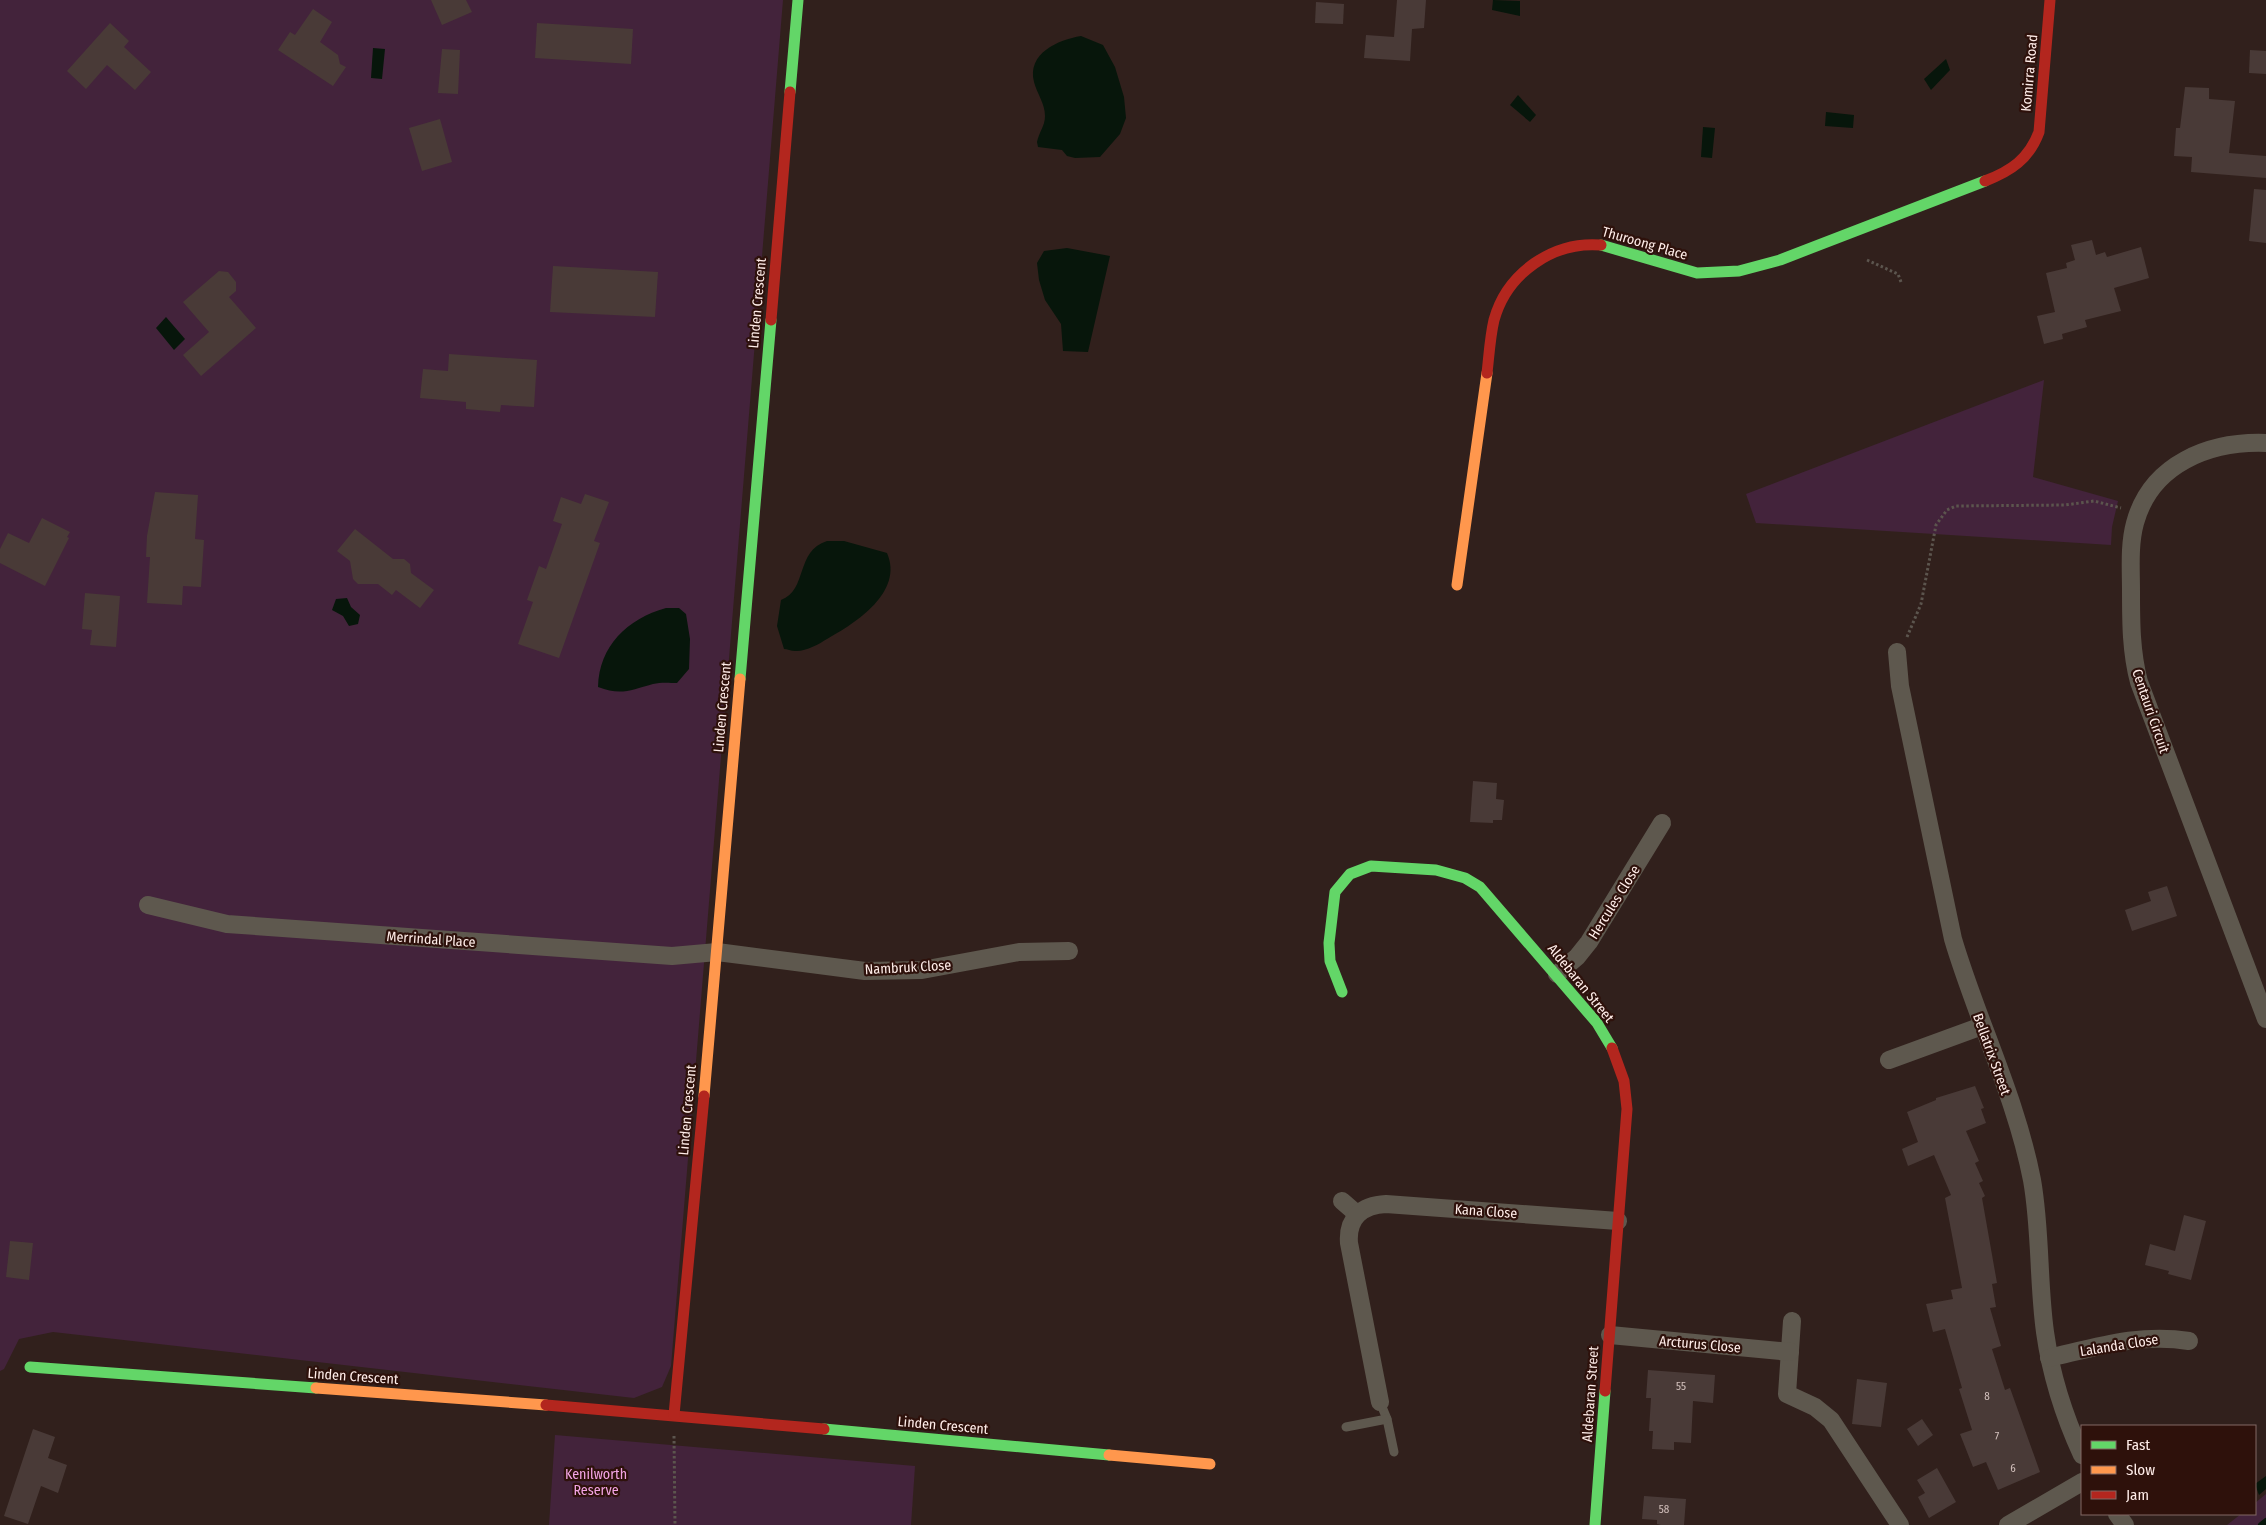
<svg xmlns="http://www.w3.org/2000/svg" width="2266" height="1525" font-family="'Fira Sans Condensed',sans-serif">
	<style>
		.green { fill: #43233b }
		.water { fill: #07160b }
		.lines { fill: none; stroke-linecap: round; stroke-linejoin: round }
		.stream { stroke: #07160b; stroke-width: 6 }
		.building { fill: #493a37 }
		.path { stroke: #5c554e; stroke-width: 3; stroke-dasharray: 2.5 2.5; stroke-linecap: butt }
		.lane { stroke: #5e584e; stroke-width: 9 }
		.street { stroke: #5e584e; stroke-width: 18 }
		.fast { stroke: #63d668; stroke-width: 11 }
		.slow { stroke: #ff974d; stroke-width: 11 }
		.jam { stroke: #b3261e; stroke-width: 11 }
		.labels { text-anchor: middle; stroke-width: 4.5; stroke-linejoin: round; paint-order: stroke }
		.number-label { font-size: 11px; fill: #d2c0bc }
		.street-label { font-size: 14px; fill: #ffede9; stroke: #2e110b }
		.park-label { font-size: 14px; fill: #f3a4e4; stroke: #2e110b }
	</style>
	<rect width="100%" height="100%" fill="#31201c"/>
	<!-- green -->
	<g class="green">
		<polygon points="0,0 783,0 671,1366 662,1387 634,1398 53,1332 19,1339 4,1369 0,1371"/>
		<polygon points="2044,380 2033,477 2118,501 2112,527 2111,545 1756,523 1746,494"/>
		<polygon points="555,1435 915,1466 911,1525 549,1525"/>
		<polygon points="2266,1494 2266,1525 2227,1525 2241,1514 2255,1514 2255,1503"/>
	</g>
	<!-- water -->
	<g class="water">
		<polygon points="1493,0 1520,1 1520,16 1492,10"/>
		<path d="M1081 36 1103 45 1115 67 1124 97 1126 118 1120 134 1100 157 1075 158 1067 156 1062 150 1038 147 1037 142C1039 132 1045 126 1045 116 1045 103 1037 94 1034 82 1027 53 1058 40 1081 36Z"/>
		<polygon points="373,48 385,49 382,79 371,78"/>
		<polygon points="1946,59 1950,70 1931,90 1924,79"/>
		<polygon points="1518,95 1536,115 1530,122 1510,105"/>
		<polygon points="1826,112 1854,115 1853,128 1825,126"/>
		<polygon points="1703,127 1715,128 1712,158 1701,157"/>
		<polygon points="1067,248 1110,256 1088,352 1063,351 1061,324 1045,300 1039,280 1037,263 1044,251"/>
		<polygon points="166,317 185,339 174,350 156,328"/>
		<path d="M827 541H844L887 553C904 592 856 623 827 639 819 644 805 652 795 651 791 651 787 649 784 649L777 626 781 600C808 590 795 551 827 541Z"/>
		<polygon points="347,598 351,607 360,615 358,624 349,626 343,616 332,610 336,599"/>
		<path d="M666 608H679L686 614 690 639 689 669 677 683C670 683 661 682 653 684 631 690 621 696 598 687 599 646 627 619 666 608Z"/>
		<polygon points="2266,1476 2266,1489 2259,1495 2255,1484"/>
	</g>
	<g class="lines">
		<!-- stream -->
		<polyline class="stream" points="2261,1525 2266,1521"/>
	</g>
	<!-- building -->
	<g class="building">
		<polygon points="431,0 466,0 472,12 442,25"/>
		<polygon points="1397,0 1426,0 1424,28 1412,29 1410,61 1364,58 1366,35 1394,37"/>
		<polygon points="1316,2 1344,4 1343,24 1315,23"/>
		<polygon points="313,9 332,22 320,42 338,55 340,64 346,67 333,86 278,50 290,32 295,35"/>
		<polygon points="110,23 129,41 124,47 151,72 135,90 107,65 86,89 67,71"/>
		<polygon points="537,23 633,29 631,64 535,58"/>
		<polygon points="442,49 460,50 458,94 438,93"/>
		<polygon points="2250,50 2266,51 2266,74 2249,73"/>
		<polygon points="2185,87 2209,88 2209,99 2235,101 2229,153 2266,156 2266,178 2191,172 2192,157 2174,156 2176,128 2180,128"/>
		<polygon points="440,119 452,162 422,171 409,128"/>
		<polygon points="2254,189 2266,190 2266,243 2249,241"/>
		<polygon points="2092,240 2096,255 2105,252 2107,257 2141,247 2149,278 2114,288 2121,311 2085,320 2087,327 2062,334 2063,339 2044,344 2037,316 2055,312 2046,273 2067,268 2066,263 2075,260 2071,245"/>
		<polygon points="553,266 658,272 655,317 550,312"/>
		<polygon points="219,271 228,272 236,282 236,291 229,297 256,328 201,376 183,355 209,332 183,302"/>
		<polygon points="449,354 537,360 534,407 501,405 500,412 466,409 466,402 420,398 423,369 448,371"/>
		<polygon points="155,492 198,495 195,539 204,540 201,587 183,586 182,605 147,603 150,557 146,557 147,536"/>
		<polygon points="585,494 609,502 594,541 600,543 559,658 518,644 533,602 527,600 539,566 546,569 562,524 553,521 561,497 581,504"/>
		<polygon points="42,518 70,532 67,537 69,538 45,586 0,563 0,549 8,533 29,543"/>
		<polygon points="355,529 393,559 404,559 410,564 411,573 434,590 420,608 396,590 392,595 378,584 358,584 353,579 350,561 337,551"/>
		<polygon points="85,593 120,596 116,647 90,645 92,630 82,629"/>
		<polygon points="1473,781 1497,783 1496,799 1504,800 1502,820 1493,820 1493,823 1470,822"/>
		<polygon points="2167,886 2177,916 2132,931 2125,910 2151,901 2148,892"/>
		<polygon points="1975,1086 1984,1108 1981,1109 1986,1123 1966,1131 1979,1161 1975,1163 1983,1181 1979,1183 1985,1196 1982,1198 1997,1283 1992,1284 1996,1307 1990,1308 2001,1346 1992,1349 2005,1390 2010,1388 2040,1472 1998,1490 1986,1462 1973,1467 1960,1434 1972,1430 1959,1389 1962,1388 1945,1329 1933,1332 1926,1304 1953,1299 1951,1290 1962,1288 1945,1198 1951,1195 1934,1155 1908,1166 1902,1149 1918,1142 1907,1112 1936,1100 1936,1098"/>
		<polygon points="2184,1215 2206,1221 2191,1280 2168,1274 2169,1271 2145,1265 2150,1244 2175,1251"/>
		<polygon points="10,1241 33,1243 29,1280 6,1277"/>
		<polygon points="1648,1370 1715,1375 1713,1403 1693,1401 1691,1443 1674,1442 1674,1450 1652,1449 1653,1431 1649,1431 1651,1398 1646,1398"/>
		<polygon points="1857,1379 1887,1383 1881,1427 1852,1424"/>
		<polygon points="1922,1419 1933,1435 1918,1446 1907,1429"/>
		<polygon points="33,1429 55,1437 48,1458 67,1465 58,1493 41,1486 28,1524 4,1516"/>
		<polygon points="1937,1468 1956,1502 1929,1518 1918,1497 1925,1493 1917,1480"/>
		<polygon points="1644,1496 1686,1499 1684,1525 1661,1525 1657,1524 1657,1520 1642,1519"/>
	</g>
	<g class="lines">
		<!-- path -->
		<g class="path">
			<polyline points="1867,260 1898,274 1901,282"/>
			<polyline points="1907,637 1921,604 1936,525 1947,510 1956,506 2065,505 2094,501 2121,508"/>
			<polyline points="674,1436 675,1525"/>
		</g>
		<!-- lane -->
		<g class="lane">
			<polyline points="1380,1402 1387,1419 1394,1452"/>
			<polyline points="1346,1427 1387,1419"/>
		</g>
		<!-- street -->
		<g class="street">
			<path d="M2266 443C2209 441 2151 464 2135 523 2129 545 2131 569 2131 591 2131 622 2131 652 2139 682L2266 1019"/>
			<path d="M1897 652 1900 686 1953 939C1977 1020 2016 1097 2032 1180 2041 1231 2038 1281 2045 1332 2051 1375 2064 1416 2082 1455"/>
			<polyline points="148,905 227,924 672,956 717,952 865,971 922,970 1019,952 1069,951"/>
			<polyline points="1557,974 1577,957 1589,942 1662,823"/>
			<polyline points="1889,1060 1982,1026"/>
			<polyline points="1342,1201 1357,1214"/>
			<polyline points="1792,1321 1787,1394 1815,1407 1831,1420 1900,1525"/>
			<polyline points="1610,1335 1790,1352"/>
			<path d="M2049 1358C2097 1347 2140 1333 2189 1341"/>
			<path d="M1380 1402 1349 1243C1347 1218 1362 1205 1386 1204L1618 1221"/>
			<polyline points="2117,1514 2125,1525"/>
			<polyline points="2008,1525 2082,1482"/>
		</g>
		<!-- fast -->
		<g class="fast">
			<polyline points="790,92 798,0"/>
			<polyline points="1601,245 1697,273 1739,271 1780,260 1985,181"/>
			<polyline points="740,679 771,320"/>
			<polyline points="1342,992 1330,961 1329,943 1335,892 1350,874 1371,866 1436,870 1465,878 1480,887 1597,1023 1612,1048"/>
			<polyline points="30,1367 316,1388"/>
			<polyline points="824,1429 1109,1455"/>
			<polyline points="1595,1525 1605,1391"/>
		</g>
		<!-- slow -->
		<g class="slow">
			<polyline points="1457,585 1487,373"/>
			<polyline points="704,1096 740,679"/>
			<polyline points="316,1388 546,1405"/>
			<polyline points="1109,1455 1210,1464"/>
		</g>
		<!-- jam -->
		<g class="jam">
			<path d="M1985 181C2011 171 2029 159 2039 132L2050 0"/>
			<polyline points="771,320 790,92"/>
			<path d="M1487 373C1489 356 1490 337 1494 320 1507 273 1553 241 1601 245"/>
			<polyline points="1605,1391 1627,1109 1624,1081 1612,1048"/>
			<polyline points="546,1405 824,1429"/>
			<polyline points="674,1415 704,1096"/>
		</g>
	</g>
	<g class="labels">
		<!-- number labels -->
		<g class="number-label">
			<text x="1681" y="1390">55</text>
			<text x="1987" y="1400">8</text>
			<text x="1997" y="1440">7</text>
			<text x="2013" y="1472">6</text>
			<text x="1664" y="1513">58</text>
		</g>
		<!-- street labels -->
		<g class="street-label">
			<text transform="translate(2029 73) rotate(-85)" y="5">Komirra Road</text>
			<text transform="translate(1645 243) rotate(16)" y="5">Thuroong Place</text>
			<text transform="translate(757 303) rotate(-85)" y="5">Linden Crescent</text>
			<text transform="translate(722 707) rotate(-85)" y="5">Linden Crescent</text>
			<text transform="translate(2151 711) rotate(71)" y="5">Centauri Circuit</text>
			<text transform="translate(1614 902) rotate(-58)" y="5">Hercules Close</text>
			<text transform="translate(431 939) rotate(4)" y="5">Merrindal Place</text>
			<text transform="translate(908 967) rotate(-3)" y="5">Nambruk Close</text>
			<text transform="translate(1581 983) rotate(51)" y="5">Aldebaran Street</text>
			<text transform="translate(1992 1054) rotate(70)" y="5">Bellatrix Street</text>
			<text transform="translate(687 1110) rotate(-85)" y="5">Linden Crescent</text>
			<text transform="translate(1486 1211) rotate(4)" y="5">Kana Close</text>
			<text transform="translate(1700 1344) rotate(5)" y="5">Arcturus Close</text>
			<text transform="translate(2119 1345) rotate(-9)" y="5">Lalanda Close</text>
			<text transform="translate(353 1376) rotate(4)" y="5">Linden Crescent</text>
			<text transform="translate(1590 1394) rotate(-86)" y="5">Aldebaran Street</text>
			<text transform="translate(943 1425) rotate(5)" y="5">Linden Crescent</text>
		</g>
		<!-- park labels -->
		<g class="park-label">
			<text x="596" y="1479">Kenilworth<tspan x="596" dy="16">Reserve</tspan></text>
		</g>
	</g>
	<!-- legend -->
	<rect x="2081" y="1425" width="175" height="90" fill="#2e110b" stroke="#826964"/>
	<rect x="2091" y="1441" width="25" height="8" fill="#63d668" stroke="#826964"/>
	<text x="2126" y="1450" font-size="15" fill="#ffede9">Fast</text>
	<rect x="2091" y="1466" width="25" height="8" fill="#ff974d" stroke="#826964"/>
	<text x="2126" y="1475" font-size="15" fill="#ffede9">Slow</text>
	<rect x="2091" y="1491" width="25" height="8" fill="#b3261e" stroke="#826964"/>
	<text x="2126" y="1500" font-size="15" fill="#ffede9">Jam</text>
</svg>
